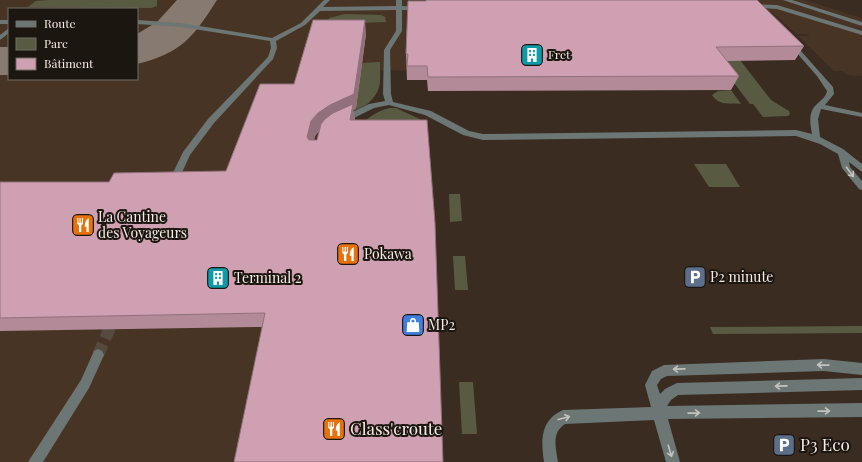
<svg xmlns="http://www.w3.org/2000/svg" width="862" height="462" font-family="'Playfair Display',serif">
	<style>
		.built { fill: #483424; fill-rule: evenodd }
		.green { fill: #595a42 }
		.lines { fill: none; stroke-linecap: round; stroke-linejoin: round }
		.taxiway { fill: #877a70; fill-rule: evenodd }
		.minor-tunnel { stroke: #56493e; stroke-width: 12; stroke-dasharray: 12 6; stroke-linecap: butt }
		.minor { fill: #6b7675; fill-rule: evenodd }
		.wall { fill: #b28a98; fill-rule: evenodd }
		.shaded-wall { fill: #91707c }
		.building { fill: #cfa0b1; stroke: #91707c }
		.oneway { stroke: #c5c3be }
		.labels { text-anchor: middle; stroke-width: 4; stroke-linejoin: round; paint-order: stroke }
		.far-poi-label { font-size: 12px; fill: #f6ece5; stroke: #1c1610; text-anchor: start }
		.poi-label { font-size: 14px; fill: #f6ece5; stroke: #1c1610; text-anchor: start }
		.near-poi-label { font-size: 17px; fill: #f6ece5; stroke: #1c1610; text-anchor: start }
	</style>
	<rect width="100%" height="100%" fill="#3a2c20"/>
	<!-- built -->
	<path class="built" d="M0 0H805L862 18V76L847 75 842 71H834L798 36H809L808 34H796L771 11H748L427 70 361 71 356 107 349 135 442 462H0ZM9 9H137V79H9Z"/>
	<!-- green -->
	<g class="green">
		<polygon points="48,0 157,0 157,6 151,8 28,7 36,1"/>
		<polygon points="345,14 381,15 385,17 386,22 327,24 329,18"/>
		<polygon points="712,54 740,60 771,100 789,111 790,114 788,116 763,117 753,104 750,104"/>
		<path d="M380 62C380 82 383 91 366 105L319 128 362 63Z"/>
		<path d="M731 90 741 104C730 103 719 106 712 95L718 91Z"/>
		<path d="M390 108H396L426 122 349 135C362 124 373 111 390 108Z"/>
		<polygon points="694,164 726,164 740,187 709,187"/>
		<polygon points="449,194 460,194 462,221 450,222"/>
		<polygon points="453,256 465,256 468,290 455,290"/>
		<polygon points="862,326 862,333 713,334 710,327"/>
		<polygon points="459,382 473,382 477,434 462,434"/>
	</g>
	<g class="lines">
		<!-- taxiway -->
		<g class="taxiway">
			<path d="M177 0H217C193 38 181 53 137 64V34L157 22Z"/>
			<rect x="0" y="47" width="9" height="28"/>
		</g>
		<!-- minor-tunnel -->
		<polyline class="minor-tunnel" points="98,355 115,316"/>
		<!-- minor -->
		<g class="minor">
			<path d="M324 0H330L323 7 396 6V0H402V6L423 7V9L421 10H402V31L390 50 391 94 393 102 431 111 469 131 483 134 796 130 812 134C810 123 808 112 817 104 822 99 826 97 827 91L817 76 788 43 793 42 833 87 834 94 825 105 862 113V117L821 109 818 119 820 137 843 149 862 164V172L849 162 850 167 862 181V190L859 189 842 168 838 154 820 144 796 136 483 140 463 135 425 115 389 105 374 108 346 122H340V118L369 104 385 101 383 94 384 50 396 31V10L320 11 305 25 276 41 277 48 273 59 214 123 190 155 179 179H173L171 177 183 152 208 119 268 57 271 48 270 41 181 27 137 24V20L181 23 272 38 301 23Z"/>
			<polygon points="783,0 792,0 862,22 862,26"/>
			<polygon points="751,4 777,5 862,31 862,35 777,9 749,7 748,6"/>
			<rect x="0" y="20" width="9" height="4"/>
			<polygon points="9,28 9,33 0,40 0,35"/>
			<polygon points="98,349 102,351 104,355 89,388 43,462 28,462 81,380 94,351"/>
			<path d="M824 359 862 363V375L824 371 667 376 661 379 657 385 660 394 665 389 677 383 862 378V390L678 395 671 400 667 406 862 403V417L668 419 680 462H666L654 420 565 424C551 433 556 448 558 462H544C541 441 540 420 563 410L651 407 645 385 652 371 664 365Z"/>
		</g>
	</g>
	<!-- wall -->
	<g class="wall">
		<polygon points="408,1 804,46 795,60 727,61 739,76 731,90 428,91 427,80 407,80 406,54"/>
		<path d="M366 34 356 108 353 110 355 119 262 327 0 331V182H109L226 171 294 84ZM320 130 317 140H314L315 136Z"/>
	</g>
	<!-- shaded-wall -->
	<polygon class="shaded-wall" points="365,20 366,34 356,108 353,110 355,119 353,135 321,128 315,136 311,152 307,137 311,121 318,113"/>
	<!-- building -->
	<g class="building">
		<polygon points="426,0 757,0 804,46 716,47 739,76 428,77 427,66 407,66 408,54 406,54 408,1 426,1"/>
		<polygon points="313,20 365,20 354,94 330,105 318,113 311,121 307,137 309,140 317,140 321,124 325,119 333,113 353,104 350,120 427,120 435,223 443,462 234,462 265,313 0,318 0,182 109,182 114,173 226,171 260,84 294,84"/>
	</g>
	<!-- one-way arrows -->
	<defs><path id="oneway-shaft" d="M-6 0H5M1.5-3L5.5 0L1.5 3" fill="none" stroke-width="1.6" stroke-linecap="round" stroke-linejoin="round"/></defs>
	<g class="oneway">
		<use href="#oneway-shaft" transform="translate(850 172) rotate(53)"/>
		<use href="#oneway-shaft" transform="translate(823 365) rotate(-179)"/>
		<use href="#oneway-shaft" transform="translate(679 369) rotate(179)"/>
		<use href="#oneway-shaft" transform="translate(781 386) rotate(179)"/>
		<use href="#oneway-shaft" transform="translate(824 411) rotate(-1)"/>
		<use href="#oneway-shaft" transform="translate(694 413) rotate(-1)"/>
		<use href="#oneway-shaft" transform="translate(564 418) rotate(-15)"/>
		<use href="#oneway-shaft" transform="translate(670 451) rotate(73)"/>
	</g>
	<!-- icons -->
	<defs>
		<g id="building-square" transform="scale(1.15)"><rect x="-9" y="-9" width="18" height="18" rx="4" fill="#0f9aa8" stroke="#1c1610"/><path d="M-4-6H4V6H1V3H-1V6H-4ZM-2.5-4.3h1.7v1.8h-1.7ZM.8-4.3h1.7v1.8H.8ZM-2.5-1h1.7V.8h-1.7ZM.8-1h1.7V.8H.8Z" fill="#fff"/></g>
		<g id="restaurant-square" transform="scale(1.15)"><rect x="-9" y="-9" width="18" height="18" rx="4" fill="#e8710a" stroke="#1c1610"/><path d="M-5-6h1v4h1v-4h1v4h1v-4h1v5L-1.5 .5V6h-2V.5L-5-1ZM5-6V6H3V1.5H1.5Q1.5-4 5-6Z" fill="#fff"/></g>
		<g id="parking-square" transform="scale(1.15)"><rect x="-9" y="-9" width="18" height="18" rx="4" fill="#5c6f8a" stroke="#1c1610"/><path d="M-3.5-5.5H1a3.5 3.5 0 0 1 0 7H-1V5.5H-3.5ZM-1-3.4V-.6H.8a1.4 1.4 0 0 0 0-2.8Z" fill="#fff"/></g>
		<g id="shop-square" transform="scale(1.15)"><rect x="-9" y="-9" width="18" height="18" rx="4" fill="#3f7fe0" stroke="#1c1610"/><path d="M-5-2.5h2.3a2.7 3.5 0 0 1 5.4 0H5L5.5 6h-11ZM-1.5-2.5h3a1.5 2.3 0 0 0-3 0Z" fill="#fff"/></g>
	</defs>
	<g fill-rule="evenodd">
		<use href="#building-square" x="532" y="55"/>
		<use href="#restaurant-square" x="83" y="225"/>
		<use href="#restaurant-square" x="348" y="254"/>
		<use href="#parking-square" x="695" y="277"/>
		<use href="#building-square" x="218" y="278"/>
		<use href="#shop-square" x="413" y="325"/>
		<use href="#restaurant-square" x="334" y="429"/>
		<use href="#parking-square" x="784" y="445"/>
	</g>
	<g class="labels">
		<!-- far-poi labels -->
		<g class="far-poi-label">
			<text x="548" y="59">Fret</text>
		</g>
		<!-- poi labels -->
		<g class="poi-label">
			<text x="98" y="222">La Cantine<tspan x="98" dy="16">des Voyageurs</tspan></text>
			<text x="364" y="259">Pokawa</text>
			<text x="710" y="282">P2 minute</text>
			<text x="234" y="283">Terminal 2</text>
			<text x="428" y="330">MP2</text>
		</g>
		<!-- near-poi labels -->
		<g class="near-poi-label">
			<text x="350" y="435">Class'croute</text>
			<text x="800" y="451">P3 Eco</text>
		</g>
	</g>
	<!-- legend -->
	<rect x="8" y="8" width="130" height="72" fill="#1c1610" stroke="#736c65"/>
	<rect x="16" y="21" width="20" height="6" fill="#6b7675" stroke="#736c65"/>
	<text x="44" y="28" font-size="12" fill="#f6ece5">Route</text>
	<rect x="16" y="38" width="20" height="12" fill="#595a42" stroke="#736c65"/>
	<text x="44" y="48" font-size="12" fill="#f6ece5">Parc</text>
	<rect x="16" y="58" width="20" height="12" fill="#cfa0b1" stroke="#736c65"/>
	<text x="44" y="68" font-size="12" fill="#f6ece5">Bâtiment</text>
</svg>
